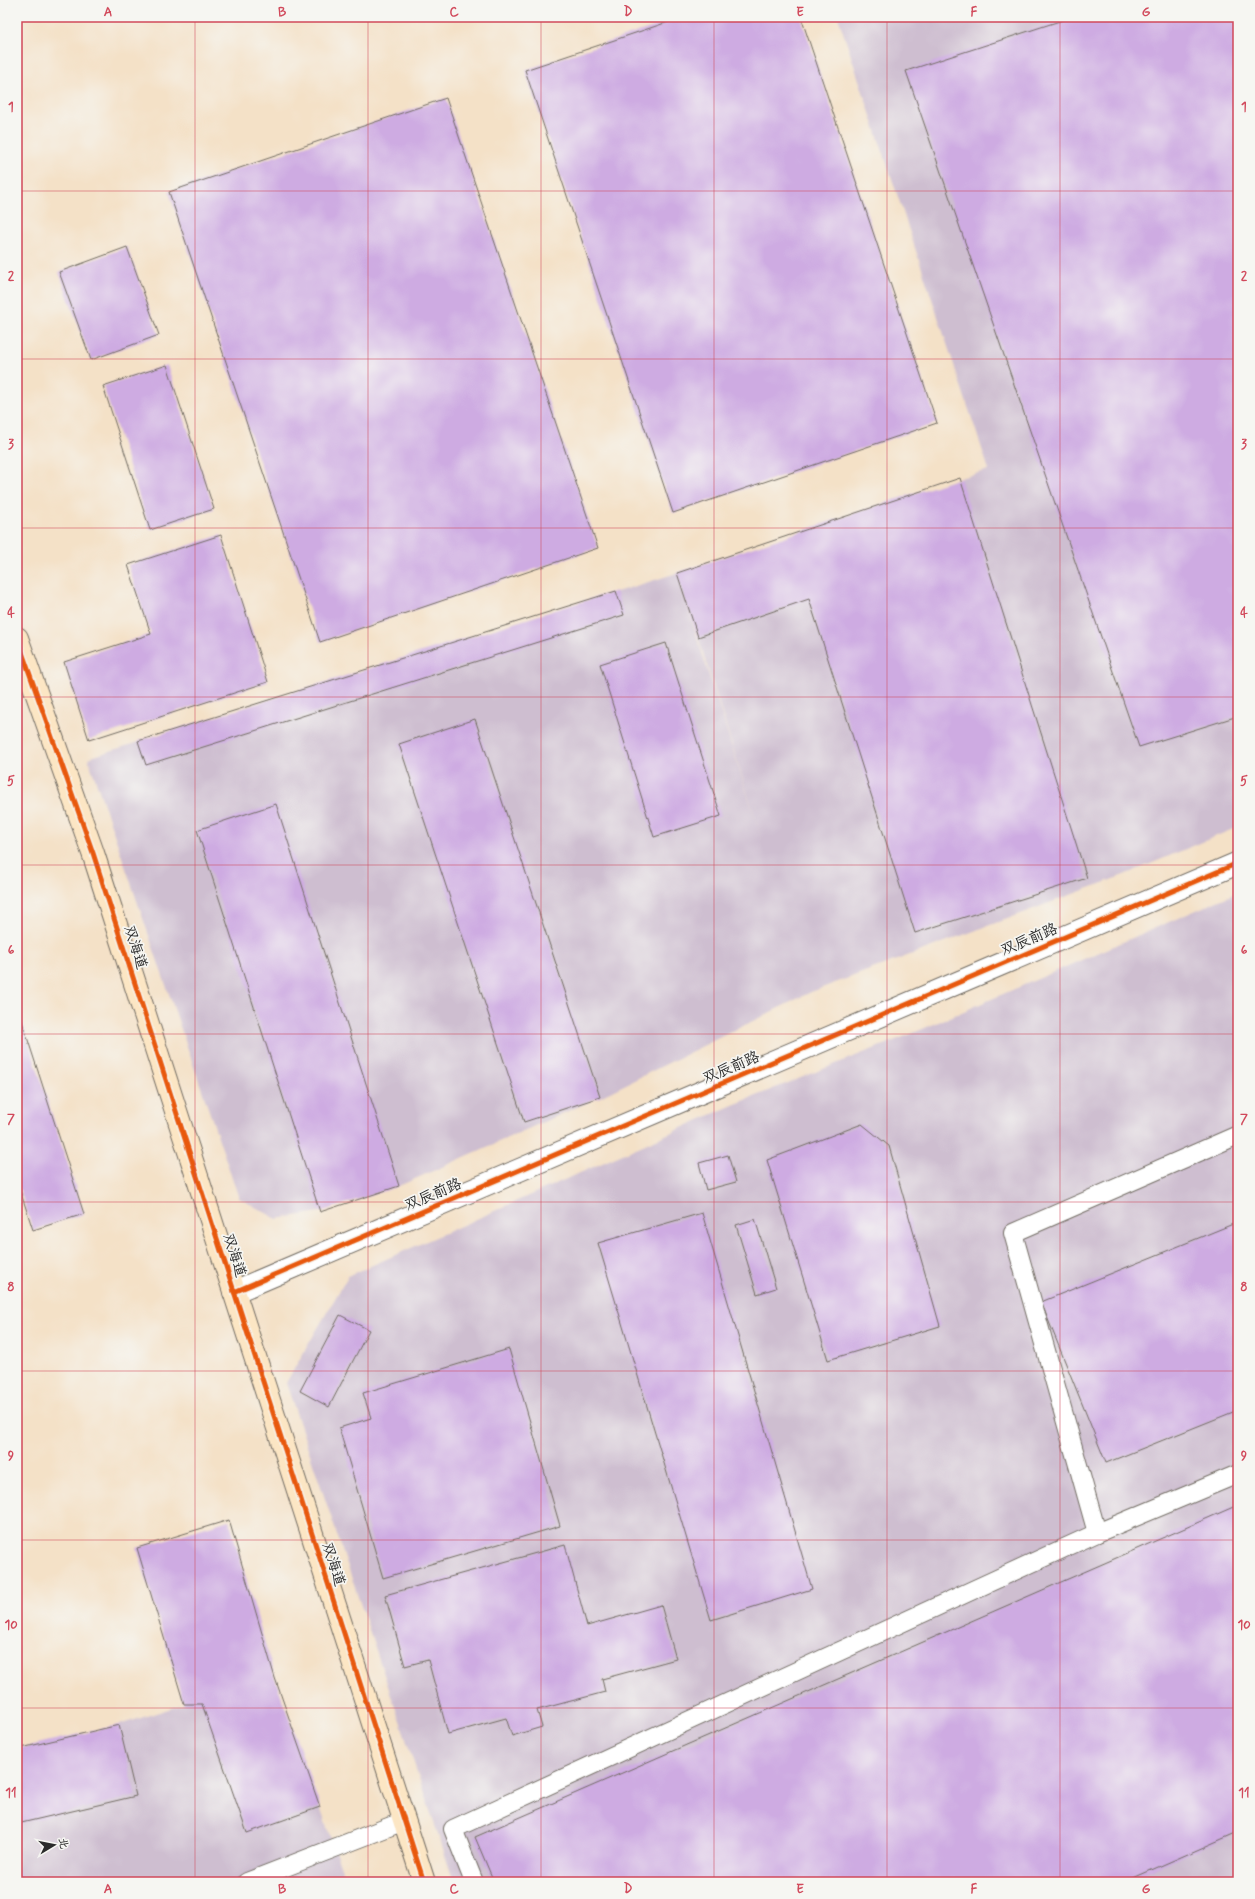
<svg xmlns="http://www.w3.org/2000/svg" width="1255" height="1899" font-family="Mynerve,'LXGW WenKai TC',sans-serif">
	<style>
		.industrial { fill: #cebed0; fill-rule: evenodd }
		.building { fill: #ceabe2 }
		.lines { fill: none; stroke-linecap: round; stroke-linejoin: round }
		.lane-casing { stroke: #716b62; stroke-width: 20 }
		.street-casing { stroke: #716b62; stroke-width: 24 }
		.secondary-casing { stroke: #716b62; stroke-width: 24 }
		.lane { stroke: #fff; stroke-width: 18 }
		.street { stroke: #fff; stroke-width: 22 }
		.secondary { stroke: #fce6c4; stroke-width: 22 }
		.cycleway-casing { stroke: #f6f6f2; stroke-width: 8 }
		.cycleway { stroke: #e8590c; stroke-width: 5 }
		.grid { fill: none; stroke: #d1495b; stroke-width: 1; stroke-opacity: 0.55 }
		.labels { text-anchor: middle; stroke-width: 3.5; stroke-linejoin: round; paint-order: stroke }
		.street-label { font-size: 15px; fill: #2b2b2b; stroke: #f6f6f2 }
		.neatline { fill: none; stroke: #d1495b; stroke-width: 1.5 }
		.grid-label { font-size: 13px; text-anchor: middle; font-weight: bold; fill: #d1495b }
	</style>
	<rect width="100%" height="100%" fill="#f6f6f2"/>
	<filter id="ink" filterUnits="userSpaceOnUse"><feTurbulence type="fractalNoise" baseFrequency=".025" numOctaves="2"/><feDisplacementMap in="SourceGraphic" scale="8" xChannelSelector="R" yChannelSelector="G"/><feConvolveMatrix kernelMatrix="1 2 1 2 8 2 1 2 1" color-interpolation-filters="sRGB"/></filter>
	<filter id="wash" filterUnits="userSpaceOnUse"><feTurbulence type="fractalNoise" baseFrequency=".012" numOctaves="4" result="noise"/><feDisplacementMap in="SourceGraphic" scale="16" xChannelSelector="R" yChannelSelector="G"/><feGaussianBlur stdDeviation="0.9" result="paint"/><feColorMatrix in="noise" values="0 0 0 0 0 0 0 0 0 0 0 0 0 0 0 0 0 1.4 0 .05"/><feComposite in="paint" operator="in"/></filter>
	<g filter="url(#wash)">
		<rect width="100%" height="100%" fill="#f4e1c7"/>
		<!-- industrial -->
		<g class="industrial">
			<path d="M838 17H1238V827L1124 875 811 992 600 1097 399 1186 320 1212 277 1219 239 1198 88 758 677 573 960 478 989 470ZM685 600 698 637 762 840Z"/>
			<polygon points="1238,892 1238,1882 454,1882 286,1383 348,1276 733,1105 911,1034"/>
			<polygon points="275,1678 346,1882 17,1882 17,1749 119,1725 184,1704 202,1704"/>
		</g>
		<g id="blocks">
			<!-- building -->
			<g class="building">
				<polygon points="683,17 801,17 937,423 673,513 525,70"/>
				<polygon points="1072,17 1238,17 1238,716 1139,747 906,71"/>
				<polygon points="446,98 598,548 320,642 169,192"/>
				<polygon points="127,247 159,335 91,360 59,272"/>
				<polygon points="167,365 214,509 150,530 103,386"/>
				<polygon points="960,478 1087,878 915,933 809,599 698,637 677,573"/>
				<polygon points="221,535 268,682 89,740 64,662 151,634 128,565"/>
				<polygon points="616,591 624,615 146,765 138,741"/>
				<polygon points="666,643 721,816 654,837 600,664"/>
				<polygon points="475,719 600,1097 524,1122 399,744"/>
				<polygon points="276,804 399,1186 320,1212 197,830"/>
				<polygon points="17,1006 84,1214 33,1230 17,1181"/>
				<polygon points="862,1124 889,1146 940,1326 828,1360 767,1160"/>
				<polygon points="728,1155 736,1182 706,1190 699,1163"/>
				<polygon points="702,1213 812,1589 711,1620 598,1243"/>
				<polygon points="755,1219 776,1288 757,1294 736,1225"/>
				<polygon points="1238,1222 1238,1410 1106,1463 1041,1302"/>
				<polygon points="340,1315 369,1330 329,1407 300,1391"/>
				<polygon points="509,1349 560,1526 383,1578 339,1428 371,1418 363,1393"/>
				<polygon points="1238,1505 1238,1832 1124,1882 494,1882 475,1837"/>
				<polygon points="229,1520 275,1678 320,1807 247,1833 202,1704 184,1704 137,1548"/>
				<polygon points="565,1545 587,1626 661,1605 676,1659 602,1679 605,1692 537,1710 542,1727 512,1736 506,1718 448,1734 428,1660 405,1666 385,1595"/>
				<polygon points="119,1725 136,1796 17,1824 17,1749"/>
				<polygon points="17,1867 23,1882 17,1882"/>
			</g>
		</g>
	</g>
	<g filter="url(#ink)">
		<use href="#blocks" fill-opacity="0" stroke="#716b62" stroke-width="1"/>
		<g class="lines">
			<!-- lane casing -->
			<g class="lane-casing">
				<g id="lane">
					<polyline points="1097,1533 1013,1233 1238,1135"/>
					<polyline points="247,1882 404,1821"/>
					<polyline points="474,1882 453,1829 1097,1533 1238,1474"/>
				</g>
			</g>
			<!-- street casing -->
			<g class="street-casing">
				<polyline id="street" points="234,1292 1238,863"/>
			</g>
			<!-- secondary casing -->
			<g class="secondary-casing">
				<polyline id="secondary" points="17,638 93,853 424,1882"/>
			</g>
			<!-- lane -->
			<use href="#lane" class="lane"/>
			<!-- street -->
			<use href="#street" class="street"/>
			<!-- secondary -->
			<use href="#secondary" class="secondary"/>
			<!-- cycleway casing -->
			<g class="cycleway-casing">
				<g id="cycleway">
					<polyline points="17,638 93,853 424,1882"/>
					<polyline points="234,1292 1238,863"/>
				</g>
			</g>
			<!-- cycleway -->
			<use href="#cycleway" class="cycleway"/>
		</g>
	</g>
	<!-- grid -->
	<path class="grid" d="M195 17V1882M368 17V1882M541 17V1882M714 17V1882M887 17V1882M1060 17V1882M17 191H1238M17 359H1238M17 528H1238M17 697H1238M17 865H1238M17 1034H1238M17 1202H1238M17 1371H1238M17 1540H1238M17 1708H1238"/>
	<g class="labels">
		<!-- street labels -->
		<g class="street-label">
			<text transform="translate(1029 939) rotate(-23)" y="5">双辰前路</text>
			<text transform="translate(136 947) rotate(72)" y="5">双海道</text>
			<text transform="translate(731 1067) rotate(-23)" y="5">双辰前路</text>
			<text transform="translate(433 1194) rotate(-23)" y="5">双辰前路</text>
			<text transform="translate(235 1255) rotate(72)" y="5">双海道</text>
			<text transform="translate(334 1564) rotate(72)" y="5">双海道</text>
		</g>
	</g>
	<!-- margin -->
	<rect width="1255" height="1899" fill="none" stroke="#f6f6f2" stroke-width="44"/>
	<!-- north arrow -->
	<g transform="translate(54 1845) rotate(80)" stroke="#f6f6f2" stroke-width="3" paint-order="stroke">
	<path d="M0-3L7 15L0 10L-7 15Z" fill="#2b2b2b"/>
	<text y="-6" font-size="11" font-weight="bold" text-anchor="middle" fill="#2b2b2b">北</text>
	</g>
	<rect x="22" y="22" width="1211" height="1855" class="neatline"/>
	<g class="grid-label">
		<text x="108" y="16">A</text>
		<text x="282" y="16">B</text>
		<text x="454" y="16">C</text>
		<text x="628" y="16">D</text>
		<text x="800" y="16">E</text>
		<text x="974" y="16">F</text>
		<text x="1146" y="16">G</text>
		<text x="11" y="111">1</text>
		<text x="1244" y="111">1</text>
		<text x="11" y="280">2</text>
		<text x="1244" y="280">2</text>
		<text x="11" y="448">3</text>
		<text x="1244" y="448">3</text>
		<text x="11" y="617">4</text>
		<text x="1244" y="617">4</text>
		<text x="11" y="785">5</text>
		<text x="1244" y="785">5</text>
		<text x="11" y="954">6</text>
		<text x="1244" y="954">6</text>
		<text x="11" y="1123">7</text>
		<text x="1244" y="1123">7</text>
		<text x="11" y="1291">8</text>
		<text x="1244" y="1291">8</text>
		<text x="11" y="1460">9</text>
		<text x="1244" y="1460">9</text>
		<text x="11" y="1629">10</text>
		<text x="1244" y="1629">10</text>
		<text x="11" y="1797">11</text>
		<text x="1244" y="1797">11</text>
		<text x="108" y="1893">A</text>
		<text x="282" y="1893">B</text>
		<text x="454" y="1893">C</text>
		<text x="628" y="1893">D</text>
		<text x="800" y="1893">E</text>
		<text x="974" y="1893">F</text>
		<text x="1146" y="1893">G</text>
	</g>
</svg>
